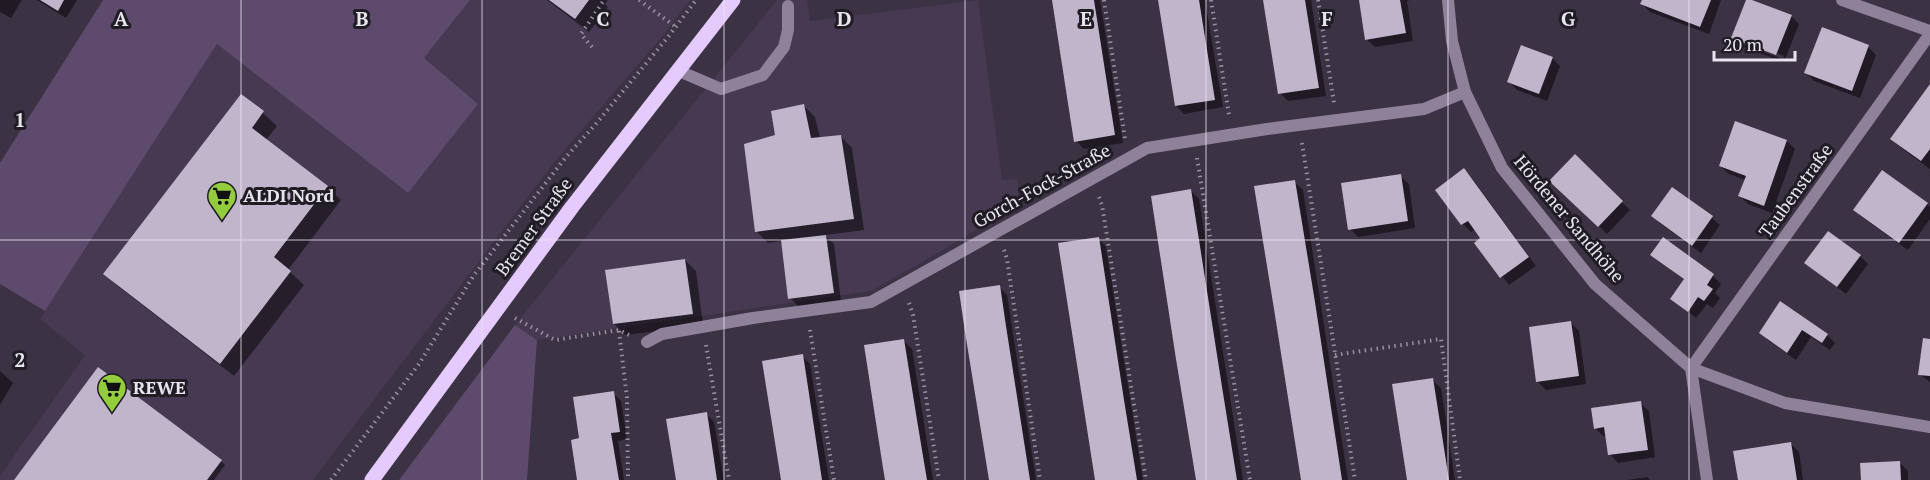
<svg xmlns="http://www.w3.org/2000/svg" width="1930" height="480" font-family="'PT Serif',serif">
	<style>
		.built { fill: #463951 }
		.green { fill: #5d4a6c }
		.shadow { fill: #0007; fill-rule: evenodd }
		.building { fill: #c1b5cc }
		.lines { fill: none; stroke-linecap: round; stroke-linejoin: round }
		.path { stroke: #9991a0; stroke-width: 4; stroke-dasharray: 1.5 4.5; stroke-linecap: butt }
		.lane { stroke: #8e8199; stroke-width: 12 }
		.street { stroke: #8e8199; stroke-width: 12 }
		.primary { stroke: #e5cafd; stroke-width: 15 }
		.grid { fill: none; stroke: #eae4f0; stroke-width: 1.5; stroke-opacity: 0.55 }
		.labels { text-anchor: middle; stroke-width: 6; stroke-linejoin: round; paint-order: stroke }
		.street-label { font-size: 18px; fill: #eae4f0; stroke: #201c24 }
		.poi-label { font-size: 18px; font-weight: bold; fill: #eae4f0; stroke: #201c24; text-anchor: start }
		.grid-label { font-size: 20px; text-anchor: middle; font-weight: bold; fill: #eae4f0; stroke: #201c24; stroke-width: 6; stroke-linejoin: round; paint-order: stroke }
	</style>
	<rect width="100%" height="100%" fill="#3b3244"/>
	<!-- built -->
	<g class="built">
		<polygon points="470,0 690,0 661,38 556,160 313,480 0,480 0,476 85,355 40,319 217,44 408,193 424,58"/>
		<polygon points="777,0 807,0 810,21 978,0 1002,180 1018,179 1019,202 950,246 871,291 537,340 515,325"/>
	</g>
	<!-- green -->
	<g class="green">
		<polygon points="103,0 470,0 424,58 478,104 408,193 217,44 45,311 0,284 0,163"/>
		<polygon points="515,325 537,340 527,480 399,480"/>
	</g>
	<!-- shadow -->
	<g class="shadow">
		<polygon points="0,0 22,0 11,18 0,12"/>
		<polygon points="37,0 77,0 66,18"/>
		<polygon points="547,0 608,0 605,4 608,7 589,32"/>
		<polygon points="1054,0 1100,0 1123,143 1084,149 1076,141"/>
		<polygon points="1159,0 1205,0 1223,107 1184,114 1176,106"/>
		<polygon points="1265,0 1311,0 1326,96 1288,101 1280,93"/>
		<polygon points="1363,0 1410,0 1407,1 1413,41 1375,47 1366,39"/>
		<polygon points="1643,0 1721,0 1709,34 1650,12 1642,4"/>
		<path d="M1748 0 1791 16 1799 24 1784 62 1741 46 1733 38ZM1741 40 1784 56 1783 59 1741 44Z"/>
		<polygon points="1868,47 1876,55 1860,98 1814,81 1806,73"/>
		<polygon points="1552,58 1560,66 1547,101 1517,90 1509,82"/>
		<polygon points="1930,86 1930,169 1904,150 1892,139"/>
		<polygon points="241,96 263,113 277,126 266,140 327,187 341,200 288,270 304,285 234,376 119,287 105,274"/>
		<polygon points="804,106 815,117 820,138 840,136 852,148 864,230 825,235 834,244 841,301 798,306 790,298 782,241 768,243 757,232 777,136"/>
		<polygon points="1787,141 1795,149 1772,213 1748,204 1740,196 1746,180 1729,174 1720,166"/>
		<polygon points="1575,157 1630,210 1607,234 1551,181"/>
		<polygon points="1464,170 1472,178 1536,266 1509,285 1476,243 1482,238 1476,229 1471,232 1463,224 1437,190"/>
		<polygon points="1400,176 1409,184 1415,228 1358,237 1350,229"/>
		<polygon points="1294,182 1303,190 1348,480 1302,480"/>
		<polygon points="1672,189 1712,218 1720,225 1701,253 1661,224 1653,216"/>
		<polygon points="1191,191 1199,199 1243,480 1197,480"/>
		<polygon points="1927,204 1930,207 1930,219 1908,250 1863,218 1855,210"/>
		<polygon points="1098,238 1106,247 1143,480 1097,480"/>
		<polygon points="1663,240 1713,276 1721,284 1715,293 1720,298 1713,308 1707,304 1696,318 1672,299 1685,280 1652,255"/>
		<polygon points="1860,256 1868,264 1846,294 1806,263"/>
		<polygon points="685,260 696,271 703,325 626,335 614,324"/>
		<polygon points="999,287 1007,295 1036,480 990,480"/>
		<polygon points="1781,303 1827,335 1835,343 1830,350 1811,337 1796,360 1769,341 1761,333"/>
		<polygon points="1571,323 1579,331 1586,384 1546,390 1538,382"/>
		<polygon points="1930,340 1930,382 1919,374"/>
		<polygon points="904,341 912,349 933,480 886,480"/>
		<polygon points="802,356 810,364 829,480 782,480"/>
		<polygon points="99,369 221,461 225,465 214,480 15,480"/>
		<polygon points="0,371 13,383 0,405"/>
		<polygon points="1432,380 1441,388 1455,480 1409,480"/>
		<polygon points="613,393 621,401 627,439 618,441 624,480 578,480 581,439"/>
		<polygon points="1640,403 1649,411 1655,457 1618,463 1610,454 1607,436 1603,436 1595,428"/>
		<polygon points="706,414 714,422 724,480 677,480"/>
		<polygon points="1791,444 1799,452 1803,480 1739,480"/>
		<polygon points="1900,463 1908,471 1908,480 1862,480"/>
		<polygon points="1647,477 1650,480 1627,480"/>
	</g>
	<!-- building -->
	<g class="building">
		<polygon points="40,0 64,0 58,11"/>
		<polygon points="549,0 589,0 575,19"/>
		<polygon points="1052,0 1094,0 1115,135 1074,142"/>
		<polygon points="1158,0 1199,0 1215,100 1175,106"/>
		<polygon points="1263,0 1305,0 1319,88 1278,94"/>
		<polygon points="1359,0 1400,0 1406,33 1365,40"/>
		<polygon points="1642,0 1711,0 1700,27 1640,4"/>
		<polygon points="1746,0 1752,0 1792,15 1776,55 1731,38"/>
		<polygon points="1822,27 1869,45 1852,91 1804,73"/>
		<polygon points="1521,45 1553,57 1539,94 1507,82"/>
		<polygon points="1930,84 1930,149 1921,161 1890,139"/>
		<polygon points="241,94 264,111 252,128 328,186 274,257 291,271 220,364 103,274"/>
		<polygon points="804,104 811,138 841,135 854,219 755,232 744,144 775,135 771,111"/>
		<polygon points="1735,121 1787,140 1764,206 1738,196 1746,176 1719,166"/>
		<polygon points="1575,154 1623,201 1598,227 1549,181"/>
		<polygon points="1464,168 1529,257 1500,278 1474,243 1480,238 1468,221 1461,225 1435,190"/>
		<polygon points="1882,170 1928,203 1899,243 1853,210"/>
		<polygon points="1401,174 1408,221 1348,230 1341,183"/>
		<polygon points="1295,180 1315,302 1342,480 1301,480 1274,309 1254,186"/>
		<polygon points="1672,187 1713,216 1692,246 1651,216"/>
		<polygon points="1191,189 1223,393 1237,480 1196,480 1176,359 1151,196"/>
		<polygon points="1828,231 1861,255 1837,287 1804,263"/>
		<polygon points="826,235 834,293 788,299 781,240"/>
		<polygon points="1099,237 1124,400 1137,480 1095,480 1058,243"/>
		<polygon points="1663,237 1714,274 1707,285 1713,289 1704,301 1698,297 1688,312 1670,299 1684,279 1650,255"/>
		<polygon points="685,259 693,314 613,324 605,270"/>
		<polygon points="1000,285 1006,326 1030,480 989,480 965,332 959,291"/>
		<polygon points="1780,301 1828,334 1822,343 1802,330 1787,353 1759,333"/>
		<polygon points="1571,321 1579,376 1536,382 1529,327"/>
		<polygon points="1923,338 1930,339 1930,376 1918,375"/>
		<polygon points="904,339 917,420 927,480 885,480 883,468 864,345"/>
		<polygon points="803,354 822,480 781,480 762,361"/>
		<polygon points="98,367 222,460 207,480 14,480"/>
		<polygon points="1433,378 1449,480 1407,480 1392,384"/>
		<polygon points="614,391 620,432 611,433 619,480 577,480 571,440 579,438 573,397"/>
		<polygon points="1641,401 1648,450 1608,455 1604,427 1594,429 1591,408"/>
		<polygon points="707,412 717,480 676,480 666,419"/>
		<polygon points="1791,442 1797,480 1738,480 1733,451"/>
		<polygon points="1900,461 1901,480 1861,480 1860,463"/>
	</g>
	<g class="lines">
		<!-- path -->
		<g class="path">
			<polyline points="639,0 676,27"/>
			<polyline points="1104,0 1125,139"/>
			<polyline points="1211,0 1229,115"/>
			<polyline points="1318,0 1334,103"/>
			<polyline points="592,47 581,34 604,0"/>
			<polyline points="1302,143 1355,480"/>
			<polyline points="1197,158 1250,480"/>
			<polyline points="1099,197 1102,205 1146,480"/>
			<polyline points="1004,250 1007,259 1040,480"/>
			<polyline points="909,303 913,315 939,480"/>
			<polyline points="515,318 555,340 619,330 629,335"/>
			<polyline points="810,330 834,480"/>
			<polyline points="619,331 627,398 628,480"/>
			<polyline points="706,345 729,480"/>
			<polyline points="1335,355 1441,339 1460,480"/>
			<polyline points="331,480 419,364 474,275 566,157 595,125 668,37 696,0"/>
		</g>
		<!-- lane -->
		<polyline class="lane" points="679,71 721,89 763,75 784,47 788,30 788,6"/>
		<!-- street -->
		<g class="street">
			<polyline points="1448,0 1452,41 1465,92 1502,168 1595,284 1691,368 1785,403 1930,427"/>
			<polyline points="1842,0 1930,31"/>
			<polyline points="647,342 662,334 753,318 871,302 1147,148 1267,129 1424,109 1465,92"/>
			<polyline points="1707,480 1691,368 1930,34"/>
		</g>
		<!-- primary -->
		<polyline class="primary" points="372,480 572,207 733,0"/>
	</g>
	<!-- grid -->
	<path class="grid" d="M241 0V480M482 0V480M724 0V480M965 0V480M1206 0V480M1448 0V480M1689 0V480M0 240H1930"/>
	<!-- icons -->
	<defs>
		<g id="supermarket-pin" transform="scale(1.5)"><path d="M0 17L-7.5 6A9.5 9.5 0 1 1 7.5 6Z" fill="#93cc3d" stroke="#201c24"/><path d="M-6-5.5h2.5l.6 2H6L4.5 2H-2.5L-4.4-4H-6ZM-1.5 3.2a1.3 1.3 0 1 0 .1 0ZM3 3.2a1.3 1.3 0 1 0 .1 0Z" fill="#111"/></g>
	</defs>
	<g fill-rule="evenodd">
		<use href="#supermarket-pin" x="222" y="196"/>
		<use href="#supermarket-pin" x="112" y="388"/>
	</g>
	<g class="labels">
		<!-- street labels -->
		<g class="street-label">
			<text transform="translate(1042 186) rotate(-29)" y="6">Gorch-Fock-Straße</text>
			<text transform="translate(1796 191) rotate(-54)" y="6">Taubenstraße</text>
			<text transform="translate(1569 219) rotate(50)" y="6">Hördener Sandhöhe</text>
			<text transform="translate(534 227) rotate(-54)" y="6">Bremer Straße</text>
		</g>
		<!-- poi labels -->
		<g class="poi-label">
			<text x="243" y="202">ALDI Nord</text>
			<text x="133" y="394">REWE</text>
		</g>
	</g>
	<g class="grid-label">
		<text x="121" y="26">A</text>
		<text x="362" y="26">B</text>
		<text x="603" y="26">C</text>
		<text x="844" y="26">D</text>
		<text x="1086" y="26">E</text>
		<text x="1327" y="26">F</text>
		<text x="1568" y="26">G</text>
		<text x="20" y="127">1</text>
		<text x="20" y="367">2</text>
	</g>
	<!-- scale -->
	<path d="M1714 51v9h81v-9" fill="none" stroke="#eae4f0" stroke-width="3"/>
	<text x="1723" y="51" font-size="18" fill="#eae4f0" stroke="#201c24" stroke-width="4.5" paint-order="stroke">20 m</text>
</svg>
